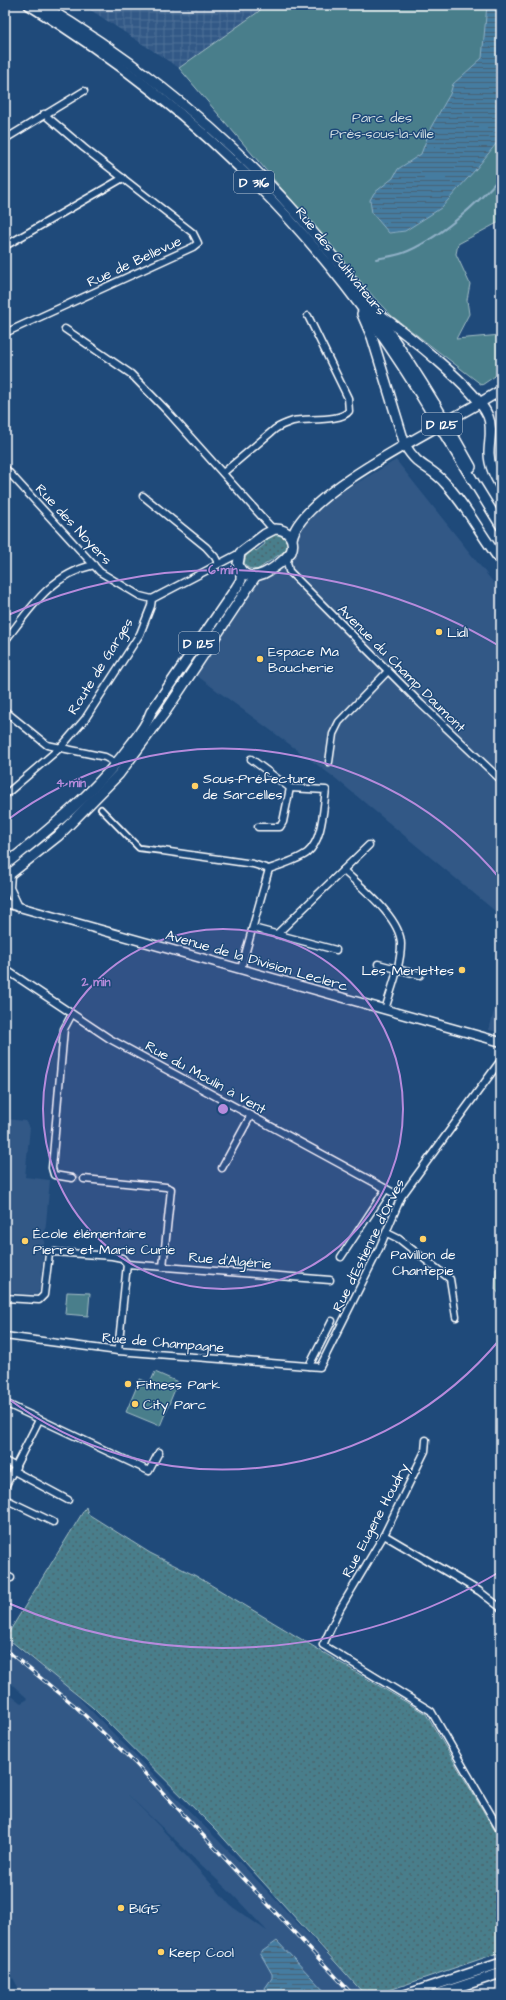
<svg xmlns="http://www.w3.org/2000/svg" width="506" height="2000" font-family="'Architects Daughter',sans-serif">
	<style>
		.built { fill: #305886; fill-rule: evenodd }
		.industrial { fill: url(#industrial-grid) }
		.grass { fill: url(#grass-dots); stroke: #a4bec5 }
		.park { fill: #4a7e8b; stroke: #a4bec5 }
		.water { fill: url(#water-rules); stroke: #8fb0c6 }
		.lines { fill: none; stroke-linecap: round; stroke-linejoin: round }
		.stream { stroke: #8fb0c6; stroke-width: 2 }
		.minor-tunnel { stroke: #41658e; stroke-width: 6; stroke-dasharray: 6 3; stroke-linecap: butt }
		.pedestrian-casing { stroke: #fff; stroke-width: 8 }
		.minor-casing { stroke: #fff; stroke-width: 9 }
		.secondary-casing { stroke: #fff; stroke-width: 11 }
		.primary-casing { stroke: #fff; stroke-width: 12 }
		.pedestrian { stroke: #1f4a7a; stroke-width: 4.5 }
		.minor { stroke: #1f4a7a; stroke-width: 6 }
		.secondary { stroke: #1f4a7a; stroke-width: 8 }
		.primary { stroke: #1f4a7a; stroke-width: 9 }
		.rail-casing { stroke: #fff; stroke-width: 3.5 }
		.rail { stroke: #1f4a7a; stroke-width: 2; stroke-dasharray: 6; stroke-linecap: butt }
		.primary-bridge-casing { stroke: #fff; stroke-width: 12; stroke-linecap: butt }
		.primary-bridge { stroke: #1f4a7a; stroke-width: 9 }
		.ring { fill: none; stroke: #b68bdc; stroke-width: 2 }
		.poi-dot { fill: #ffd166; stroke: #1f4a7a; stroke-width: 1.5 }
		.labels { text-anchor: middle; stroke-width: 3; stroke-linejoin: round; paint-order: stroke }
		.shield { fill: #1f4a7a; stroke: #bcc9d7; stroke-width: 1 }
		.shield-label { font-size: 13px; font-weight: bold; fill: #fff }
		.park-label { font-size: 14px; fill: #d2dfe2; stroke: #1f4a7a }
		.street-label { font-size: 14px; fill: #fff; stroke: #1f4a7a }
		.poi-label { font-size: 14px; fill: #fff; stroke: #1f4a7a; text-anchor: start }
		.centre { fill: #b68bdc; stroke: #1f4a7a; stroke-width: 2 }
		.ring-label { font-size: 12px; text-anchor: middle; font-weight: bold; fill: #b68bdc; stroke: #1f4a7a; stroke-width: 3; stroke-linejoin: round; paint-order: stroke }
	</style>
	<defs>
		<pattern id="industrial-grid" width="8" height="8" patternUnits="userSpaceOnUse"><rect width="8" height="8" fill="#305886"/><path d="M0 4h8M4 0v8" fill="none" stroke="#4f7198"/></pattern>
		<pattern id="grass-dots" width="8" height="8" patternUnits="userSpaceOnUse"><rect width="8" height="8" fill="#4a7e8b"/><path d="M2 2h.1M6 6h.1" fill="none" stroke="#4b656c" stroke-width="1.8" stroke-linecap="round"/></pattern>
		<pattern id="water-rules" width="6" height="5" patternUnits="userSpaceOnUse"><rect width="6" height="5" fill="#447ca0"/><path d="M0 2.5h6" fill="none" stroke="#486476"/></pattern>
	</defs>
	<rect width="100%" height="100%" fill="#1f4a7a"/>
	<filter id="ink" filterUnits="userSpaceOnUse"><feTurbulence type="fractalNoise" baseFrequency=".025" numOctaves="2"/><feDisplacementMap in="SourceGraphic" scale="8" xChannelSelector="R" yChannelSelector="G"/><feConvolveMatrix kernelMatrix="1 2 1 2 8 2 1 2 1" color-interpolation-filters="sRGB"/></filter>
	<g filter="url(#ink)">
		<!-- built -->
		<g class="built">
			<polygon points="396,460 501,592 501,916 335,778 177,661 272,543 307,512"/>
			<polygon points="501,985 501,1033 489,1030"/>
			<polygon points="6,1119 25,1121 30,1128 25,1177 50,1180 40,1289 37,1295 5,1292"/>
			<path d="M5 1639 65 1684 255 1878 365 1995H26L20 1991 5 1963V1691L21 1703 28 1699 5 1678ZM128 1795 234 1896 267 1931 231 1906 160 1827Z"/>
		</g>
		<!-- industrial -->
		<polygon class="industrial" points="83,5 265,5 258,12 179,68"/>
		<!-- grass -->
		<g class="grass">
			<polygon points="276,534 285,538 287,544 286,550 257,570 248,568 244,563 246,556 254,549 256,551 265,544 264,541"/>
			<polygon points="86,1507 88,1514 150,1553 196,1576 426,1714 501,1841 501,1952 375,1995 365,1995 216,1830 92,1707 6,1637"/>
		</g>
		<!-- park -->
		<g class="park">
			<polygon points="265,5 501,5 501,221 458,244 456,254 470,284 467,300 469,314 456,339 501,335 501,372 482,385 392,316 378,302 179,68 258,12"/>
			<polygon points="501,1265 501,1296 495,1289 496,1268"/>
			<polygon points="67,1292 90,1293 88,1316 65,1314"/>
			<polygon points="155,1372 178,1382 160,1426 126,1412 140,1379 150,1383"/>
		</g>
		<!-- water -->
		<g class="water">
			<polygon points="487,5 501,5 501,134 496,144 476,169 441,208 405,231 389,233 372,213 370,200 374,193 393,178 398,169 421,154 431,127 450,94 453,84 482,58"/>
			<polygon points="277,1941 328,1995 268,1995 265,1988 272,1978 272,1974 260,1953"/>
		</g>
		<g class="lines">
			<!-- stream -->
			<path class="stream" d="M376 259C385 257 395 256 403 253 436 241 479 203 501 176"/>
			<!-- minor-tunnel -->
			<polyline class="minor-tunnel" points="72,1178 84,1179"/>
			<!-- pedestrian casing -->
			<g class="pedestrian-casing">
				<polyline id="pedestrian" points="101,809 139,848 163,851"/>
			</g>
			<!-- minor casing -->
			<g class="minor-casing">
				<g id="minor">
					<polyline points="5,139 84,91"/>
					<polyline points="5,246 123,178"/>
					<polyline points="65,329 131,374 168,412 270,526 275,529"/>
					<polyline points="5,333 193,247 198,243 193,233 84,148 44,114"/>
					<polyline points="5,468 100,572 140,596 152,599"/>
					<path d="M223 473 275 429C281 425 287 423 293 421 307 418 341 422 349 411L348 398 308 316"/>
					<polyline points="143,496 206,547 215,557 218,563"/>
					<polyline points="289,555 287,562 289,571 421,704 501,780"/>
					<path d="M5 641C30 609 51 574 94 565"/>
					<polyline points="5,711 47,745 105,757 118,764"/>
					<path d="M251 759 290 788 326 790C323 809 323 840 307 853 297 860 281 865 269 869"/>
					<polyline points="329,762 333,734 339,722 388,671"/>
					<polyline points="5,795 61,747 85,719 140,634 151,606 152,599 240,553"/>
					<polyline points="258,827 280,827 283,822 290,788"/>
					<polyline points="163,851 253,864 269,869"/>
					<path d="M343 870C361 887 401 918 401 944 401 965 391 989 385 1010"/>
					<polyline points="253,928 336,950"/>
					<polyline points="277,934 369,845"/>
					<polyline points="378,964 420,975"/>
					<polyline points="5,969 110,1039 401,1197"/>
					<polyline points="241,969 269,869"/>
					<polyline points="72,1014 64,1029 52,1168 54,1175 72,1178"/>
					<polyline points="222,1168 251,1115"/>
					<polyline points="84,1179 166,1187 171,1189 163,1267"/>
					<polyline points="387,1233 399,1239 450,1279 456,1317"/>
					<polyline points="341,1257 386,1189"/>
					<polyline points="127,1264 330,1280"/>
					<polyline points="5,1298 39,1300 44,1295 49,1254 54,1252 112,1256 122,1258 127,1264"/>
					<polyline points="5,1336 118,1351 320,1367 379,1249 401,1197 501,1060"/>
					<polyline points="118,1351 127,1264"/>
					<polyline points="309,1366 332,1321"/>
					<polyline points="5,1403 149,1471 159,1452"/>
					<polyline points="426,1440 425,1451 384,1535 340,1609 323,1645 431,1711 501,1832"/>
					<polyline points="5,1461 16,1467"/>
					<polyline points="14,1471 68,1500"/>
					<polyline points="5,1487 39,1420"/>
					<polyline points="5,1499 53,1522"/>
					<polyline points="384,1535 479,1591 501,1608"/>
					<polyline points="5,1575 11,1578"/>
				</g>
			</g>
			<!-- secondary casing -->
			<g class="secondary-casing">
				<g id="secondary">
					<polyline points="10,874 9,888 18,907"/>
					<polyline points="5,903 501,1042"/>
				</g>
			</g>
			<!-- primary casing -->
			<g class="primary-casing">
				<g id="primary">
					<path d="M29 5C195 106 330 242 429 409"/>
					<path d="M42 5C120 51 200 113 263 178 330 245 386 323 435 404"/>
					<path d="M362 314 372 337 405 445C418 468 430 466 445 483 467 506 481 536 501 561"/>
					<path d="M379 314C405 333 476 388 488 416 493 428 489 441 489 453 489 466 495 477 501 487"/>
					<polyline points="454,437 471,467"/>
					<polyline points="448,440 501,526"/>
					<path d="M275 529C288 529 296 540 291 552 280 566 247 591 238 564L240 553 265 534Z"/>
					<path d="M292 539C300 491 458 419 501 390"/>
					<path d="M5 865C50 829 98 790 132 743 140 733 147 724 151 712L236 588 241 580V571"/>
					<polyline points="5,878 58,836 119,774 166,711 255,577"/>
					<polyline points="405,1995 501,1963"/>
					<polyline points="435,1995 501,1973"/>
				</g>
			</g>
			<!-- pedestrian -->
			<use href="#pedestrian" class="pedestrian"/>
			<!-- minor -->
			<use href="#minor" class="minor"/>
			<!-- secondary -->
			<use href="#secondary" class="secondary"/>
			<!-- primary -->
			<use href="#primary" class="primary"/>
			<!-- rail casing -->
			<g class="rail-casing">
				<polyline id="rail" points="5,1649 74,1705 136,1764 353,1995"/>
			</g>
			<!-- rail -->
			<use href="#rail" class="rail"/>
			<!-- primary-bridge casing -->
			<g class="primary-bridge-casing">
				<g id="primary-bridge">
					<polyline points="435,404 454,437"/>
					<polyline points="429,409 448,440"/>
				</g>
			</g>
			<!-- primary-bridge -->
			<use href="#primary-bridge" class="primary-bridge"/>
		</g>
	</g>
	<!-- distance rings -->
	<circle cx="223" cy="1109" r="180" fill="#b68bdc" fill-opacity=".12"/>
	<g class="ring">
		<circle cx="223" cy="1109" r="180"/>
		<path d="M501 1338A360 360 0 0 1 6 1397M6 821A360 360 0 0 1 501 880"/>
		<path d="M501 1571A539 539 0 0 1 8 1603M8 615A539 539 0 0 1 501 647"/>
	</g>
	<!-- markers -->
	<g class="poi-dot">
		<circle cx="439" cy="632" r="4"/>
		<circle cx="260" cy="659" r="4"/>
		<circle cx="195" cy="786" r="4"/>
		<circle cx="462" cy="970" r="4"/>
		<circle cx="423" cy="1239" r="4"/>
		<circle cx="25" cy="1241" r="4"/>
		<circle cx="128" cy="1384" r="4"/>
		<circle cx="135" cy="1404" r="4"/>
		<circle cx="121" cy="1908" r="4"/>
		<circle cx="161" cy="1952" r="4"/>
	</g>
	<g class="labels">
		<!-- shield labels -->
		<g class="shield">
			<rect x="234" y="171" width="40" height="22" rx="3"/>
			<rect x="422" y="413" width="40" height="22" rx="3"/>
			<rect x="179" y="632" width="40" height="22" rx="3"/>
		</g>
		<g class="shield-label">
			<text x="254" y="187">D 316</text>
			<text x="442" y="429">D 125</text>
			<text x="199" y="648">D 125</text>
		</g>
		<!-- park labels -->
		<g class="park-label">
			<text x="382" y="122">Parc des<tspan x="382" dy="16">Près-sous-la-ville</tspan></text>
		</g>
		<!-- street labels -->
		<g class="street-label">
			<text transform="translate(134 261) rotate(-25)" y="5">Rue de Bellevue</text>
			<text transform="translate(341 261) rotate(51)" y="5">Rue des Cultivateurs</text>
			<text transform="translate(74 524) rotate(47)" y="5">Rue des Noyers</text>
			<text transform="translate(100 666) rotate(-58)" y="5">Route de Garges</text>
			<text transform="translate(402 668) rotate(45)" y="5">Avenue du Champ Daumont</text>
			<text transform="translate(257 960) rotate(16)" y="5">Avenue de la Division Leclerc</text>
			<text transform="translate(206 1077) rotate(29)" y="5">Rue du Moulin à Vent</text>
			<text transform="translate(368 1245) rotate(-64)" y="5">Rue d'Estienne d'Orves</text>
			<text transform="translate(230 1260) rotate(5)" y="5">Rue d'Algérie</text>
			<text transform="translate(163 1342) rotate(5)" y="5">Rue de Champagne</text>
			<text transform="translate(375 1520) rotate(-62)" y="5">Rue Eugene Houdry</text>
		</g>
		<!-- poi labels -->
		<g class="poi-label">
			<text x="447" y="637">Lidl</text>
			<text x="268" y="656">Espace Ma<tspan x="268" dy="16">Boucherie</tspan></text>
			<text x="203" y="783">Sous-Préfecture<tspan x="203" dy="16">de Sarcelles</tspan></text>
			<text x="454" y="975" text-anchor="end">Les Merlettes</text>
			<text x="33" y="1238">École élémentaire<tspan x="33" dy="16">Pierre et Marie Curie</tspan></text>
			<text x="423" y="1259" text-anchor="middle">Pavillon de<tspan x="423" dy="16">Chantepie</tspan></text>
			<text x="136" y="1389">Fitness Park</text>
			<text x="143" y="1409">City Parc</text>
			<text x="129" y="1913">BIG5</text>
			<text x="169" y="1957">Keep Cool</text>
		</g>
	</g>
	<circle cx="223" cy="1109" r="6" class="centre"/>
	<g class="ring-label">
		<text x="223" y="574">6 min</text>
		<text x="71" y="787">4 min</text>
		<text x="96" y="986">2 min</text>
	</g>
	<!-- margin -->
	<rect width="506" height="2000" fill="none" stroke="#1f4a7a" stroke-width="20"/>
	<rect x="10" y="10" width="486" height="1980" fill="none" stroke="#fff" stroke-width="1.5" filter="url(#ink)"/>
</svg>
